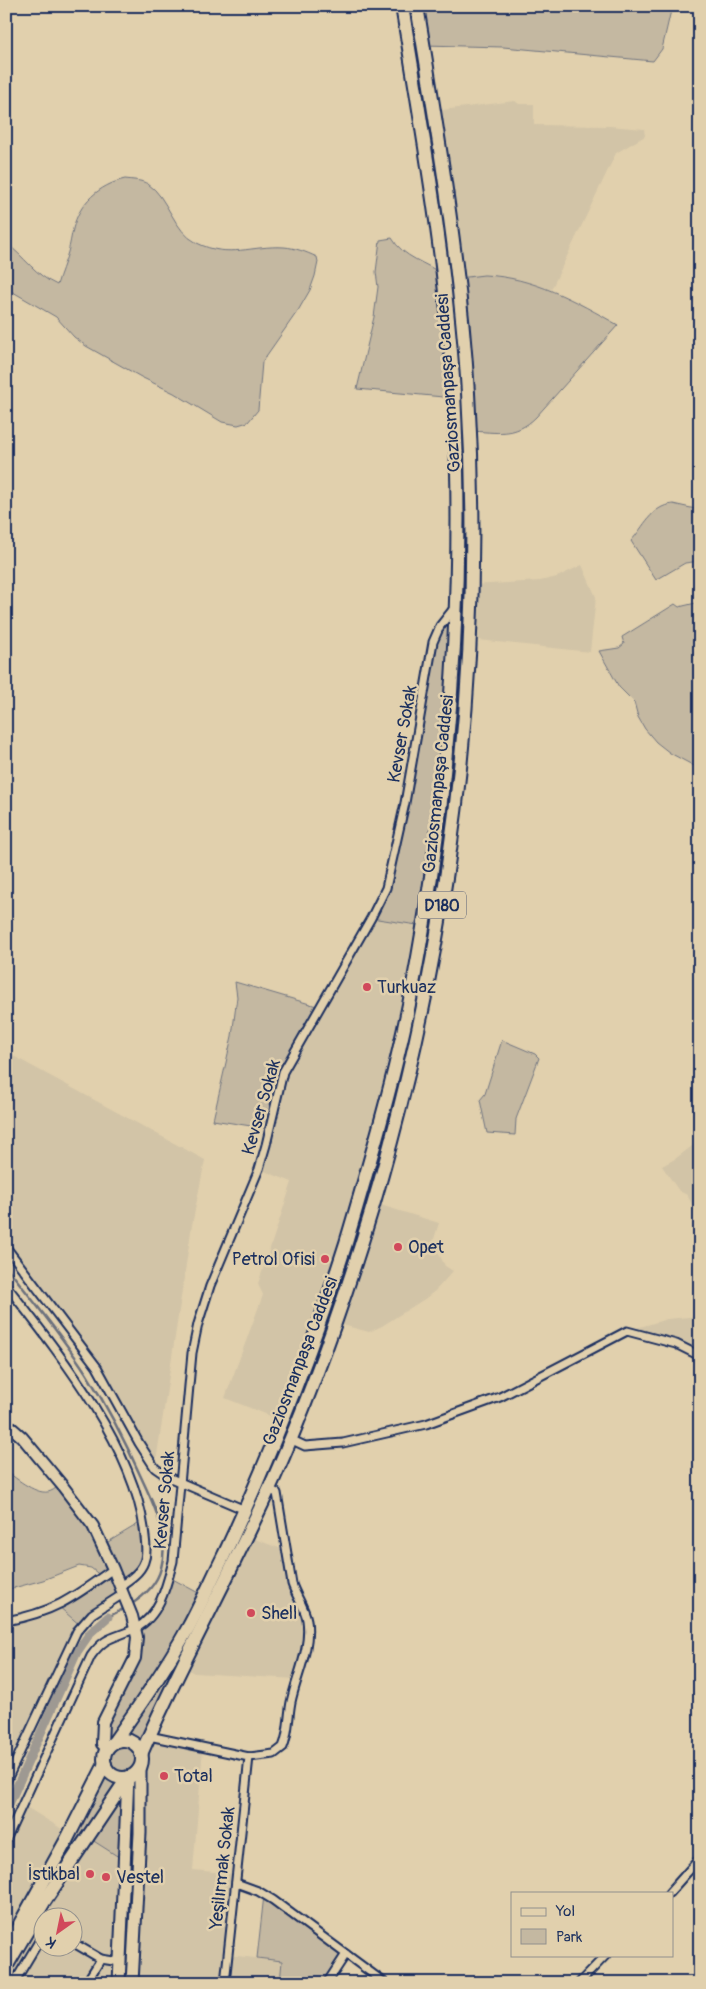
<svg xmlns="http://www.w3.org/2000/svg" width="706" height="1989" font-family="Pangolin,sans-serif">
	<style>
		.built { fill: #d2c4a7; fill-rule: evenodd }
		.green { fill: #c4b8a1; stroke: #707480 }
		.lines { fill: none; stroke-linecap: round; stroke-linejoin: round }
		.stream { stroke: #6a6f7d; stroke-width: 2.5 }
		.canal { stroke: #9e9992; stroke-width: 9 }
		.street-casing { stroke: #1b2f5e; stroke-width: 11 }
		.secondary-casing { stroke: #1b2f5e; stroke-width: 14 }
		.primary-casing { stroke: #1b2f5e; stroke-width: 15 }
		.highway-casing { stroke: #1b2f5e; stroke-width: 16 }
		.street { stroke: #e1d0ad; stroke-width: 7 }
		.secondary { stroke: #e1d0ad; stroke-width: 10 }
		.primary { stroke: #e1d0ad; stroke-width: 11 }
		.highway { stroke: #e1d0ad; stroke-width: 12 }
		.poi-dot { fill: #d1495b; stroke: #e1d0ad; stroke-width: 2 }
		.labels { text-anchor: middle; stroke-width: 5; stroke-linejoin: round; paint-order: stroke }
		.shield { fill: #e1d0ad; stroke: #565f76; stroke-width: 1 }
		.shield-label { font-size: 16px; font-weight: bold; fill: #1b2f5e }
		.street-label { font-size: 18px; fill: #1b2f5e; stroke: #e1d0ad }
		.poi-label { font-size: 18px; fill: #1b2f5e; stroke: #e1d0ad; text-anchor: start }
	</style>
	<rect width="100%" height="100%" fill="#e1d0ad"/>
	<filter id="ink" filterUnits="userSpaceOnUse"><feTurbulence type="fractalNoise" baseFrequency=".02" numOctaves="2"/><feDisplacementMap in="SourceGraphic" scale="10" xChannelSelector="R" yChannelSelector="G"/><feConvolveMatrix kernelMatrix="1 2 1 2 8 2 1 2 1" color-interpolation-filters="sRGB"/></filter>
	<g filter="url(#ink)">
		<!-- built -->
		<g class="built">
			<polygon points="515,101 519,104 534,104 534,125 609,126 644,129 645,136 616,153 551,290 504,276 484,275 459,278 434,111"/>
			<polygon points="582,565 596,597 590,652 469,639 471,585 540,581 557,577"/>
			<polygon points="371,918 424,926 392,1082 283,1421 225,1398 263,1295 258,1284 292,1182 259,1169 283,1072"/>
			<polygon points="6,1052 205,1160 192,1225 155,1468 97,1367 6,1247"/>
			<polygon points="700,1140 700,1219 687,1195 679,1191 662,1166 675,1159"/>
			<polygon points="374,1203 439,1223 433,1242 445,1266 453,1271 436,1290 426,1298 382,1326 369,1332 335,1323"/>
			<polygon points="700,1316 700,1356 676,1344 627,1331 667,1319"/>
			<polygon points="247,1536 287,1551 292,1584 307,1622 297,1679 194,1673 182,1666"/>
			<polygon points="58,1606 81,1626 6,1782 6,1621"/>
			<path d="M149 1736 203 1748 193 1870 237 1874 228 1955 282 1961 280 1983H6V1840L23 1805 70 1834 142 1757ZM42 1916H72V1946H42Z"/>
		</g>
		<!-- green -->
		<g class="green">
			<polygon points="417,6 672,6 662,49 653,61 503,47 424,45"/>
			<path d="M125 179C133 180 141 180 148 184 168 197 173 231 197 243 229 259 252 245 284 247 296 248 306 252 317 257L318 262 315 276 310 290 299 309 262 362 258 410 248 422 238 425 222 422 174 393 141 377 86 346 74 337 56 317 6 288V243C25 257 35 275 57 285 60 274 65 263 68 252 70 245 71 237 73 229 79 203 99 185 125 179Z"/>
			<path d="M392 238C403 258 426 262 443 275L454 398 357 389 374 317 378 287 376 272 380 240Z"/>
			<path d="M484 275C533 277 576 301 618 325L536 417C515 438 497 432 470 431L459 278Z"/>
			<path d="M673 504 700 510V561L685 563 656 580 631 541C644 527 651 506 673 504Z"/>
			<polygon points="700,602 700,769 670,753 656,742 645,729 638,717 634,702 619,687 599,651 619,648 624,644 622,637 675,604 679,607"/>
			<polygon points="456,606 424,926 371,918 386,888 433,642"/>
			<polygon points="235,982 320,1007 289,1059 270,1129 213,1120 232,1036 237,997"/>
			<polygon points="502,1040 535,1054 539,1058 516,1119 515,1135 487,1133 480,1100 485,1094"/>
			<path d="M6 1471C16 1478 38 1497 51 1491 54 1490 58 1486 61 1484L103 1545 143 1521 144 1562 120 1586 123 1594 81 1626 58 1606 102 1577 91 1568 79 1566 43 1580 6 1590Z"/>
			<polygon points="169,1577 204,1596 173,1654 184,1661 142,1757 141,1765 131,1776 125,1861 89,1838 59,1879 49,1872 104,1760 106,1751 103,1722 128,1673 136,1628 151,1615"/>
			<polygon points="264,1895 346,1954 327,1983 280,1983 282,1961 257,1958"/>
		</g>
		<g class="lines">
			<!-- stream -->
			<g class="stream">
				<path d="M6 1266C33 1301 62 1336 86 1373 107 1406 125 1441 141 1477 154 1505 170 1536 161 1568 157 1584 143 1597 130 1605"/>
				<polyline points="108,1617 125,1608"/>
			</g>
			<!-- canal -->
			<polyline class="canal" points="6,1811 77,1652 90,1633 108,1617"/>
			<!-- street casing -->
			<g class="street-casing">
				<g id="street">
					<polyline points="6,1247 97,1367 139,1443 155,1468 168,1477 245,1510"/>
					<path d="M6 1285C58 1352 132 1443 144 1528 145 1539 148 1552 144 1562 140 1573 129 1580 120 1586"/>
					<polyline points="290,1439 305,1446 343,1443 426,1424 500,1397 627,1331 676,1344 700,1356"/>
					<path d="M6 1621C55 1612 74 1597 113 1569"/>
					<polyline points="149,1736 249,1757 225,1983"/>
					<path d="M249 1757 274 1754 283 1747C289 1733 288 1717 291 1702 297 1674 311 1649 307 1620 305 1608 296 1596 292 1584L277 1493 269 1489"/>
					<polyline points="6,1782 77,1631 92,1614 123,1594"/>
					<path d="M6 1840 91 1656C107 1634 115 1639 136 1628 160 1616 167 1584 173 1561L192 1353 198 1324 210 1286 259 1169 266 1145 283 1072 371 918 386 888 405 803 433 642 440 626 455 607"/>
					<polyline points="236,1883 258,1891 273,1900 385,1983"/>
					<polyline points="669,1893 700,1858"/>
					<polyline points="72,1942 101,1959 120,1962"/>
					<polyline points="132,1982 158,1983"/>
					<polyline points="14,1983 42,1936"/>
					<polyline points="86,1983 101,1959"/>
					<polyline points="327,1983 346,1954"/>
					<polyline points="579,1983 606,1955"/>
				</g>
			</g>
			<!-- secondary casing -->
			<g class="secondary-casing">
				<polyline id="secondary" points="6,1423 22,1437 61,1484 93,1526 113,1569 132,1616 137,1637 135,1658 103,1722 102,1744 108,1748"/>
			</g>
			<!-- primary casing -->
			<g class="primary-casing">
				<g id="primary">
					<polyline points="119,1983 128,1777"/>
					<polyline points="132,1983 140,1833 140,1768"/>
				</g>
			</g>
			<!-- highway casing -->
			<g class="highway-casing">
				<g id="highway">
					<circle cx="123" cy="1759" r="19"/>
					<path d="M114 1742C140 1705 166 1668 188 1628 201 1604 212 1579 224 1555 272 1453 312 1350 346 1243 365 1179 384 1115 399 1050 417 974 429 896 439 818 456 677 462 535 454 393 446 263 423 134 402 6"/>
					<path d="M141 1754C175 1676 216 1601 252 1525 284 1460 311 1391 335 1323 439 1027 488 707 468 393 460 263 438 135 417 6"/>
					<polyline points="6,1949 67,1839 105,1764"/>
					<polyline points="6,1967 44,1902 128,1777"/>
				</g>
			</g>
			<!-- street -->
			<use href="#street" class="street"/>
			<!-- secondary -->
			<use href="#secondary" class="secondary"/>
			<!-- primary -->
			<use href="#primary" class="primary"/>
			<!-- highway -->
			<use href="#highway" class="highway"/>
		</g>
	</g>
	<!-- markers -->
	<g class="poi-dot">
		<circle cx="367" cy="987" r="5"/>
		<circle cx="398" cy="1247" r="5"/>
		<circle cx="325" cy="1259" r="5"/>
		<circle cx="251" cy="1613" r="5"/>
		<circle cx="164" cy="1776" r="5"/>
		<circle cx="90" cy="1874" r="5"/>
		<circle cx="106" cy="1877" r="5"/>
	</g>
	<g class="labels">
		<!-- shield labels -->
		<rect class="shield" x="418" y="891.5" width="48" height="27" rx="4"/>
		<g class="shield-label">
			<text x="442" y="911">D180</text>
		</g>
		<!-- street labels -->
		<g class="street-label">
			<text transform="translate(448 383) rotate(-94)" y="6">Gaziosmanpaşa Caddesi</text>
			<text transform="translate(402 734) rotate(-80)" y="6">Kevser Sokak</text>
			<text transform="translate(438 784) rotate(-84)" y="6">Gaziosmanpaşa Caddesi</text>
			<text transform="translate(261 1107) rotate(-74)" y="6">Kevser Sokak</text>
			<text transform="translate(300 1361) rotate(-69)" y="6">Gaziosmanpaşa Caddesi</text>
			<text transform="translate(164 1500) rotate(-85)" y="6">Kevser Sokak</text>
			<text transform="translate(222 1868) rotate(-84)" y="6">Yeşilırmak Sokak</text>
		</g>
		<!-- poi labels -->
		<g class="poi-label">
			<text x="377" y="993">Turkuaz</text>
			<text x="408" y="1253">Opet</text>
			<text x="315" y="1265" text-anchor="end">Petrol Ofisi</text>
			<text x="261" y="1619">Shell</text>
			<text x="174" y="1782">Total</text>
			<text x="80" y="1880" text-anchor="end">İstikbal</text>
			<text x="116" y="1883">Vestel</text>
		</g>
	</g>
	<!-- margin -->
	<rect width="706" height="1989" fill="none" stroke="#e1d0ad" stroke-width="25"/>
	<rect x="12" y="12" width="681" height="1964" fill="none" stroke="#1b2f5e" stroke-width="2" filter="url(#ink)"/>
	<!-- legend -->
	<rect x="511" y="1892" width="162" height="65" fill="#e1d0ad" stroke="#92908d"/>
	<rect x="521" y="1908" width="25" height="8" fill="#e1d0ad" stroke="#92908d"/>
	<text x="556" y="1916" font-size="15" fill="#1b2f5e">Yol</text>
	<rect x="521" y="1929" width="25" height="15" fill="#c4b8a1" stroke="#92908d"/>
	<text x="556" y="1942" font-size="15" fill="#1b2f5e">Park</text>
	<!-- north arrow -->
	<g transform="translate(58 1932) rotate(213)"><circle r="24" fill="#e1d0ad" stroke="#92908d"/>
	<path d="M0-4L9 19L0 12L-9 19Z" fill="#d1495b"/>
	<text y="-8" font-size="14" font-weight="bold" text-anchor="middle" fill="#1b2f5e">K</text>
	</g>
</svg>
